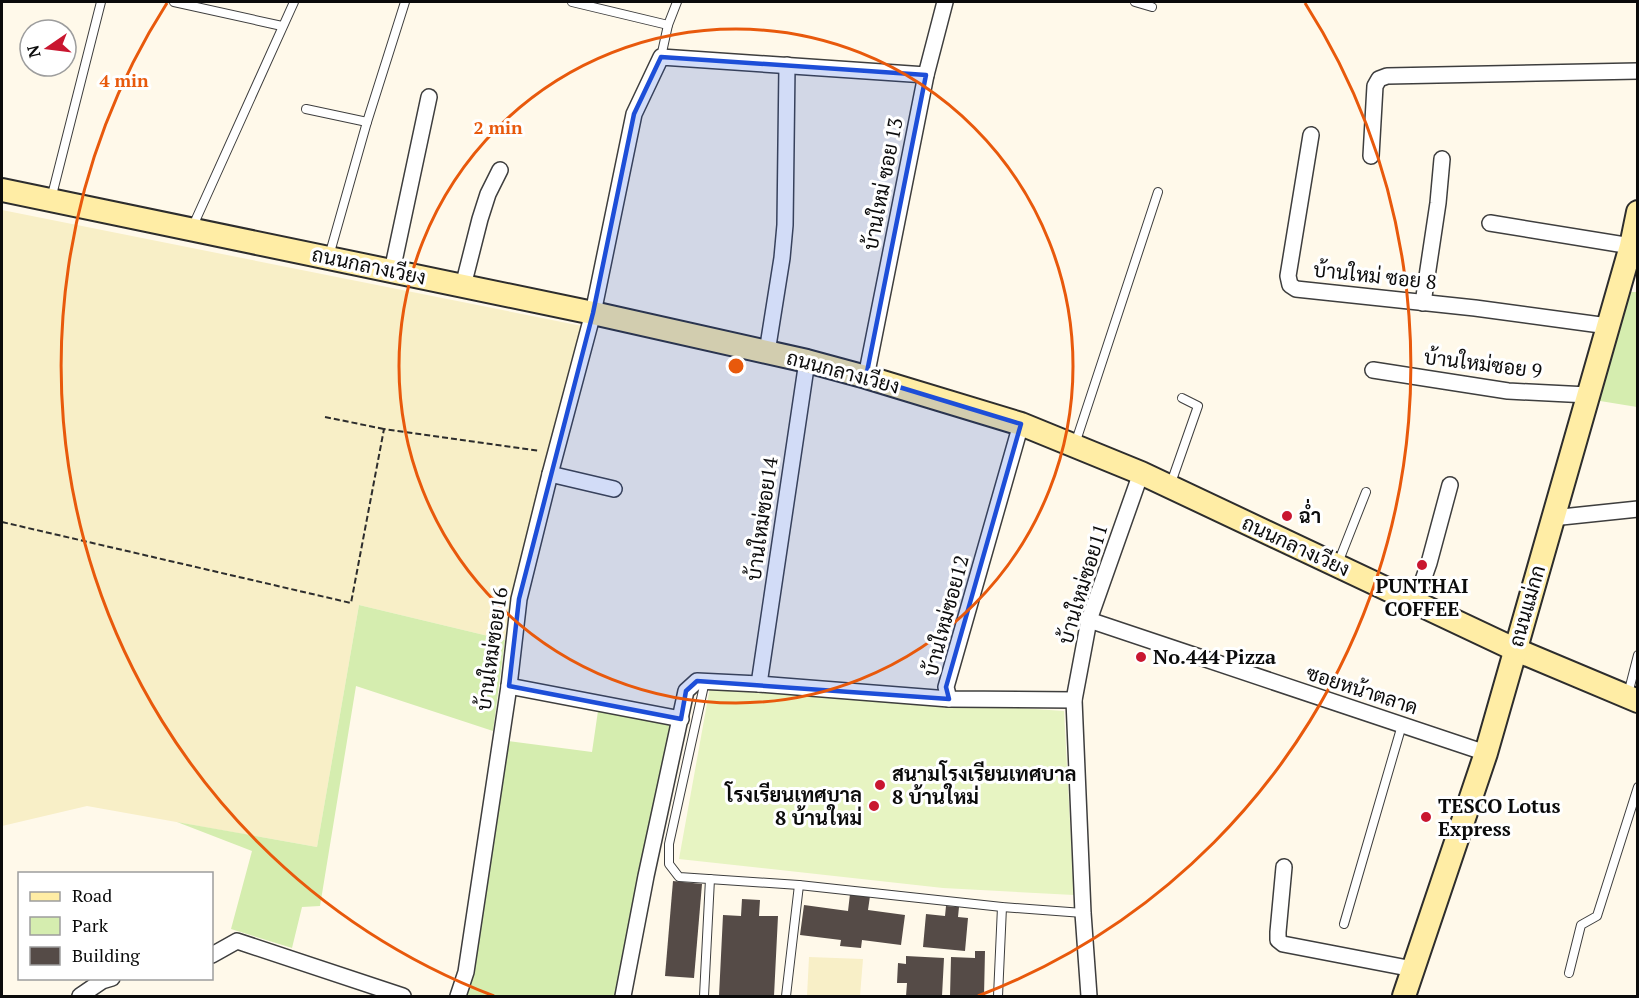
<svg xmlns="http://www.w3.org/2000/svg" width="1639" height="998" font-family="'PT Serif',Sarabun,serif">
	<style>
		.farmland { fill: #f8efc7 }
		.green { fill: #d5edaf }
		.pitch { fill: #e7f4c2 }
		.building { fill: #554b47 }
		.lines { fill: none; stroke-linecap: round; stroke-linejoin: round }
		.lane-casing { stroke: #3e3e3e; stroke-width: 10 }
		.street-casing { stroke: #3e3e3e; stroke-width: 18 }
		.secondary-casing { stroke: #2d2d2d; stroke-width: 26 }
		.path { stroke: #2d2d2d; stroke-width: 2; stroke-dasharray: 6 3; stroke-linecap: butt }
		.lane { stroke: #fff; stroke-width: 8 }
		.street { stroke: #fff; stroke-width: 15 }
		.secondary { stroke: #ffeda5; stroke-width: 22 }
		.marked { fill: #1d4ed8; fill-opacity: 0.2; stroke: #1d4ed8; stroke-width: 4.5; stroke-linejoin: round }
		.ring { fill: none; stroke: #e8590c; stroke-width: 3 }
		.poi-dot { fill: #c9162f; stroke: #fff; stroke-width: 2 }
		.labels { text-anchor: middle; stroke-width: 6; stroke-linejoin: round; paint-order: stroke }
		.street-label { font-size: 20px; fill: #0b0b0b; stroke: #fff }
		.poi-label { font-size: 20px; font-weight: bold; fill: #0b0b0b; stroke: #fff; text-anchor: start }
		.centre { fill: #e8590c; stroke: #fff; stroke-width: 3 }
		.ring-label { font-size: 18px; text-anchor: middle; font-weight: bold; fill: #e8590c; stroke: #fff; stroke-width: 6; stroke-linejoin: round; paint-order: stroke }
	</style>
	<rect width="100%" height="100%" fill="#fff9ea"/>
	<!-- farmland -->
	<g class="farmland">
		<polygon points="2,210 582,326 505,640 359,605 317,847 87,806 2,826"/>
		<polygon points="809,957 863,959 860,996 807,996"/>
	</g>
	<!-- green -->
	<g class="green">
		<polygon points="1631,292 1637,292 1637,407 1594,400"/>
		<polygon points="359,605 505,640 493,731 356,686 320,906 302,907 292,948 231,929 252,851 177,822 317,847"/>
		<polygon points="599,704 681,719 623,996 458,996 501,740 592,752"/>
	</g>
	<!-- pitch -->
	<polygon class="pitch" points="710,687 1064,711 1074,895 943,888 679,859"/>
	<!-- building -->
	<g class="building">
		<polygon points="673,881 702,884 694,978 665,976"/>
		<polygon points="850,894 870,896 868,910 905,915 901,945 862,940 861,948 840,946 841,940 800,935 804,905 848,911"/>
		<polygon points="742,899 760,900 759,916 778,916 774,996 719,996 723,915 741,916"/>
		<polygon points="946,906 959,907 958,917 968,918 965,951 923,947 926,914 945,916"/>
		<polygon points="975,951 985,951 984,996 950,996 951,957 975,958"/>
		<polygon points="906,956 944,958 942,996 906,996 907,983 897,983 898,963 906,964"/>
	</g>
	<g class="lines">
		<!-- lane casing -->
		<g class="lane-casing">
			<g id="lane">
				<polyline points="174,2 282,26"/>
				<polyline points="572,2 668,25"/>
				<polyline points="1135,2 1152,7"/>
				<polyline points="661,57 668,25 677,2"/>
				<polyline points="306,109 367,122"/>
				<polyline points="51,199 101,2"/>
				<polyline points="192,228 294,2"/>
				<polyline points="329,256 367,122 405,2"/>
				<polyline points="1075,444 1158,192"/>
				<polyline points="1171,483 1198,406 1182,398"/>
				<polyline points="1338,563 1366,492"/>
				<polyline points="705,681 669,844 669,864 679,877 799,885 1002,907 1083,913"/>
				<polyline points="1628,694 1638,655"/>
				<polyline points="1344,924 1402,725"/>
				<polyline points="1569,973 1581,925 1597,916 1638,787"/>
				<polyline points="704,996 710,879"/>
				<polyline points="786,996 799,885"/>
				<polyline points="998,996 1002,907"/>
			</g>
		</g>
		<!-- street casing -->
		<g class="street-casing">
			<g id="street">
				<polyline points="1311,135 1288,276 1290,285 1296,289 1475,308 1608,326"/>
				<polyline points="1371,156 1375,86 1379,79 1387,76 1638,71"/>
				<polyline points="1490,223 1631,246"/>
				<polyline points="392,271 429,97"/>
				<polyline points="463,286 480,219 488,194 500,170"/>
				<polyline points="1423,303 1438,203 1442,159"/>
				<polyline points="767,352 782,258 785,225 787,65"/>
				<polyline points="1373,370 1508,391 1588,395"/>
				<polyline points="866,377 926,75 945,2"/>
				<polyline points="1021,424 946,687 949,699 1074,700"/>
				<polyline points="550,474 614,489"/>
				<polyline points="1552,518 1638,509"/>
				<polyline points="1415,603 1429,563 1450,485"/>
				<polyline points="1089,620 1486,753"/>
				<polyline points="759,684 807,361"/>
				<polyline points="509,686 681,719"/>
				<polyline points="1284,867 1278,932 1278,940 1283,944 1413,969"/>
				<polyline points="212,955 237,941 403,996"/>
				<polyline points="80,996 102,981 112,978"/>
				<polyline points="458,996 466,972 509,686 519,599 550,474 593,313 634,114 661,57 926,75"/>
				<polyline points="623,996 646,876 686,691 697,681 759,684 949,699"/>
				<polyline points="1089,996 1083,913 1074,700 1089,620 1141,473"/>
			</g>
		</g>
		<!-- secondary casing -->
		<g class="secondary-casing">
			<g id="secondary">
				<polyline points="2,190 593,313 807,361 866,377 1021,424 1141,473 1514,649 1638,701"/>
				<polyline points="1404,996 1486,753 1631,246 1638,212"/>
			</g>
		</g>
		<!-- path -->
		<g class="path">
			<polyline points="325,417 384,429"/>
			<polyline points="2,522 351,603 384,429 540,451"/>
		</g>
		<!-- lane -->
		<use href="#lane" class="lane"/>
		<!-- street -->
		<use href="#street" class="street"/>
		<!-- secondary -->
		<use href="#secondary" class="secondary"/>
	</g>
	<!-- marked area -->
	<path class="marked" d="M661 57 926 75 866 377 1021 424 946 687 949 699 697 681 686 691 681 719 509 686 519 599 593 313 634 114Z"/>
	<!-- distance rings -->
	<g class="ring">
		<circle cx="736" cy="366" r="337"/>
		<path d="M494 996A675 675 0 0 1 167 3M1305 3A675 675 0 0 1 978 996"/>
	</g>
	<!-- markers -->
	<g class="poi-dot">
		<circle cx="1287" cy="516" r="6"/>
		<circle cx="1422" cy="565" r="6"/>
		<circle cx="1141" cy="657" r="6"/>
		<circle cx="880" cy="785" r="6"/>
		<circle cx="874" cy="806" r="6"/>
		<circle cx="1426" cy="817" r="6"/>
	</g>
	<g class="labels">
		<!-- street labels -->
		<g class="street-label">
			<text transform="translate(883 184) rotate(-79)" y="7">บ้านใหม่ ซอย 13</text>
			<text transform="translate(369 266) rotate(12)" y="7">ถนนกลางเวียง</text>
			<text transform="translate(1375 276) rotate(6)" y="7">บ้านใหม่ ซอย 8</text>
			<text transform="translate(1483 364) rotate(7)" y="7">บ้านใหม่ซอย 9</text>
			<text transform="translate(843 372) rotate(15)" y="7">ถนนกลางเวียง</text>
			<text transform="translate(762 519) rotate(-82)" y="7">บ้านใหม่ซอย14</text>
			<text transform="translate(1296 546) rotate(25)" y="7">ถนนกลางเวียง</text>
			<text transform="translate(1083 584) rotate(-73)" y="7">บ้านใหม่ซอย11</text>
			<text transform="translate(1527 606) rotate(-74)" y="7">ถนนแม่กก</text>
			<text transform="translate(946 616) rotate(-75)" y="7">บ้านใหม่ซอย12</text>
			<text transform="translate(492 649) rotate(-82)" y="7">บ้านใหม่ซอย16</text>
			<text transform="translate(1362 690) rotate(18)" y="7">ซอยหน้าตลาด</text>
		</g>
		<!-- poi labels -->
		<g class="poi-label">
			<text x="1299" y="523">ฉ่ำ</text>
			<text x="1422" y="593" text-anchor="middle">PUNTHAI<tspan x="1422" dy="23">COFFEE</tspan></text>
			<text x="1153" y="664">No.444 Pizza</text>
			<text x="892" y="781">สนามโรงเรียนเทศบาล<tspan x="892" dy="23">8 บ้านใหม่</tspan></text>
			<text x="862" y="802" text-anchor="end">โรงเรียนเทศบาล<tspan x="862" dy="23">8 บ้านใหม่</tspan></text>
			<text x="1438" y="813">TESCO Lotus<tspan x="1438" dy="23">Express</tspan></text>
		</g>
	</g>
	<circle cx="736" cy="366" r="9" class="centre"/>
	<g class="ring-label">
		<text x="124" y="87">4 min</text>
		<text x="498" y="134">2 min</text>
	</g>
	<!-- border -->
	<rect width="1639" height="998" fill="none" stroke="#0b0b0b" stroke-width="6"/>
	<!-- legend -->
	<rect x="18" y="872" width="195" height="108" fill="#ffffff" stroke="#9d9d9d" stroke-width="1.5"/>
	<rect x="30" y="892" width="30" height="9" fill="#ffeda5" stroke="#9d9d9d" stroke-width="1.5"/>
	<text x="72" y="902" font-size="18" fill="#0b0b0b">Road</text>
	<rect x="30" y="917" width="30" height="18" fill="#d5edaf" stroke="#9d9d9d" stroke-width="1.5"/>
	<text x="72" y="932" font-size="18" fill="#0b0b0b">Park</text>
	<rect x="30" y="947" width="30" height="18" fill="#554b47" stroke="#9d9d9d" stroke-width="1.5"/>
	<text x="72" y="962" font-size="18" fill="#0b0b0b">Building</text>
	<!-- north arrow -->
	<g transform="translate(48 48) rotate(256)"><circle r="28" fill="#ffffff" stroke="#9d9d9d" stroke-width="1.5"/>
	<path d="M0-4.5L10 22L0 15L-10 22Z" fill="#c9162f"/>
	<text y="-9" font-size="16" font-weight="bold" text-anchor="middle" fill="#0b0b0b">N</text>
	</g>
</svg>
